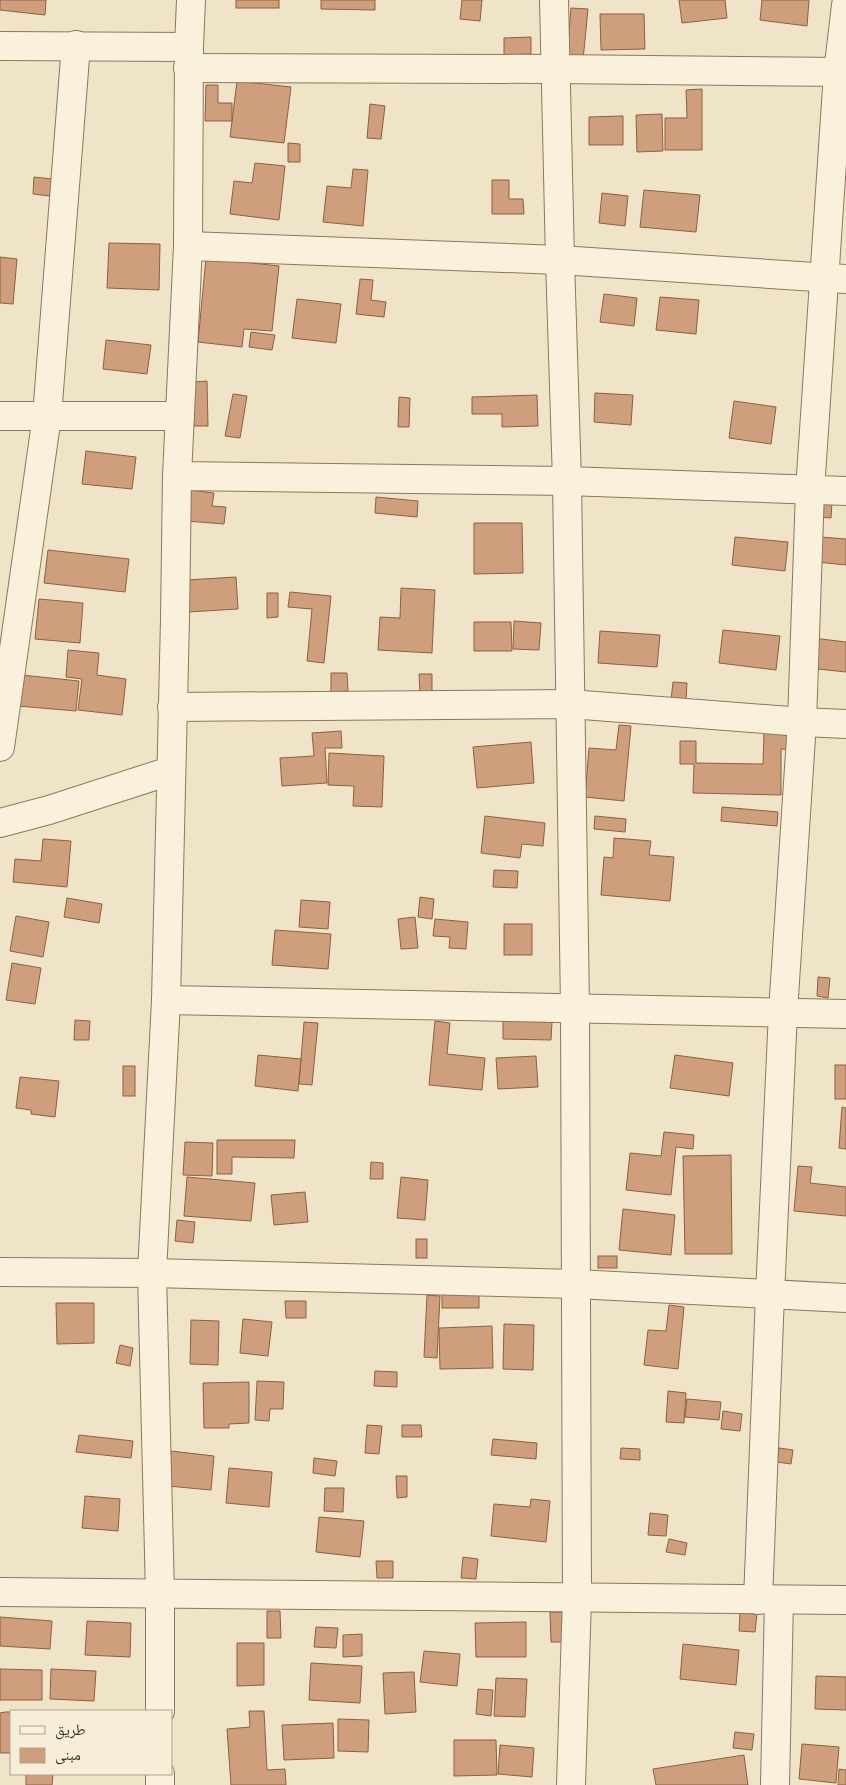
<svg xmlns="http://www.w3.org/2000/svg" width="846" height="1785" font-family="Merriweather,'Noto Naskh Arabic',serif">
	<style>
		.building { fill: #cf9f7d; stroke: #8d5f41 }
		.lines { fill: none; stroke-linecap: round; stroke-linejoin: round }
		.minor-casing { stroke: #8d765c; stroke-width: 30 }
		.minor { stroke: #faf1dc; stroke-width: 28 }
	</style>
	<rect width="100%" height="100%" fill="#f0e4c8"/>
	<!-- building -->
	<g class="building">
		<polygon points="0,0 46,0 45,15 0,10"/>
		<rect x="236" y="0" width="43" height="8"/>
		<polygon points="321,0 375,0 375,10 321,9"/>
		<polygon points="462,0 482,0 480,21 460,19"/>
		<polygon points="679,0 725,0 727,18 682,23"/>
		<polygon points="762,0 809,0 807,26 760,20"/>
		<polygon points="571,8 588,9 583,60 567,58"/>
		<polygon points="600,14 644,14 645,49 601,50"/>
		<polygon points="531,37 531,54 504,55 504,38"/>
		<polygon points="237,81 291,87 284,143 230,137"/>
		<polygon points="206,85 218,85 218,103 232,103 232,121 205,121"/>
		<polygon points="702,89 702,150 665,150 665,118 687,118 686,90"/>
		<polygon points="370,104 385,106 381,139 367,138"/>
		<polygon points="662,114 663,151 637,152 636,115"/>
		<polygon points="623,116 623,145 589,145 589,117"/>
		<polygon points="288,143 300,144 300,162 288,162"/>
		<polygon points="255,163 285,166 279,220 230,214 234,181 252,183"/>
		<polygon points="353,169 368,170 363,226 323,222 327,186 351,188"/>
		<polygon points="34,177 52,179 50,196 33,194"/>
		<polygon points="492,180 509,180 509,199 523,199 524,214 492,214"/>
		<polygon points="644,190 700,195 696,232 640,227"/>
		<polygon points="602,193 628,196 625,226 599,223"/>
		<polygon points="109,243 160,244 159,290 107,288"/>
		<polygon points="0,257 17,259 13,304 0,303"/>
		<polygon points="206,258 279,266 272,331 244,329 242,347 198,342"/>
		<polygon points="360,279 373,280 371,300 386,302 384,317 356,314"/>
		<polygon points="604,294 637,298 634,326 600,322"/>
		<polygon points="660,297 699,300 696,334 656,330"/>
		<polygon points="297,299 341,304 336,343 292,338"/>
		<polygon points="251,332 275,335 272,350 249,347"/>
		<polygon points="106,340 151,345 147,374 103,369"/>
		<polygon points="207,381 208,426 193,426 193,382"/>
		<polygon points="595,393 633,395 631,425 594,422"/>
		<polygon points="233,394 247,396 240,438 225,436"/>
		<polygon points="537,395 538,426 502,427 502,414 472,414 472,397"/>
		<polygon points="399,397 410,398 409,427 398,427"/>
		<polygon points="734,401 776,407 771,444 729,438"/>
		<polygon points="86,451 136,457 132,489 82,484"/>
		<polygon points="190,490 214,493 212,506 226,507 224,524 187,521"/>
		<polygon points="376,497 418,501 417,517 375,513"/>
		<polygon points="820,501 832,502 831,518 818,517"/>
		<polygon points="474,523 522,523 523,573 474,574"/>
		<polygon points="735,537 788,542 785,571 732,565"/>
		<polygon points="820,537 846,539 846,565 817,562"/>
		<polygon points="48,550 129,559 125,592 44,583"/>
		<polygon points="236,577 238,609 188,612 187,580"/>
		<polygon points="401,588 435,590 432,653 378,650 380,617 400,618"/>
		<polygon points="290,592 331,596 324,663 307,661 312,609 288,607"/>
		<polygon points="267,593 278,593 278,617 267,618"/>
		<polygon points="39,599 83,603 80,643 35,639"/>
		<polygon points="514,621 541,623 539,650 513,649"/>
		<polygon points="474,622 511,622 512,651 474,651"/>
		<polygon points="723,630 780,636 776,670 719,663"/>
		<polygon points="600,631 660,635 657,667 598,663"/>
		<polygon points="813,638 846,642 846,672 809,668"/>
		<polygon points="68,650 99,653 97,675 126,679 122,715 78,710 82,679 66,677"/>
		<polygon points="331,673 347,673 348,691 331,692"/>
		<polygon points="419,674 432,674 432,693 420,693"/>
		<polygon points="22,675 79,681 76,711 18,706"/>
		<polygon points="673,682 687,683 686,700 671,700"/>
		<polygon points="619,725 631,726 624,801 585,797 589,748 616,750"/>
		<polygon points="341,731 342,748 325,748 327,783 282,786 280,758 314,756 312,733"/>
		<polygon points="764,731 791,731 791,750 781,749 781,795 693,793 694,764 680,764 680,741 696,741 696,763 763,764"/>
		<polygon points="531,742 534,783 477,788 473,747"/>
		<polygon points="329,753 384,756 382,807 353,806 354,786 328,785"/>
		<polygon points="722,807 778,812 777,826 721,821"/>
		<polygon points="485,816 545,823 543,846 522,844 520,858 481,853"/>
		<polygon points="595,816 626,819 625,832 594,829"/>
		<polygon points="614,838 651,841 649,855 674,857 670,901 601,895 604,857 613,858"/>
		<polygon points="43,839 71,841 67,887 13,882 15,859 41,861"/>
		<polygon points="494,870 518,871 517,888 493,887"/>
		<polygon points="420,897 434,899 432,919 418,917"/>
		<polygon points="67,898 102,904 99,923 64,917"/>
		<polygon points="301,900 330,902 328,929 299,927"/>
		<polygon points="16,916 49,922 43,957 10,951"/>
		<polygon points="415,917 418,948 401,949 398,919"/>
		<polygon points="435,919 468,922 466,949 449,948 450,937 433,936"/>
		<rect x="504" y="924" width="28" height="31"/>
		<polygon points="275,930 331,934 328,969 272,965"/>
		<polygon points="12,963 41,968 35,1004 6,1000"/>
		<polygon points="818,977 830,978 828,998 817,996"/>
		<polygon points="75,1020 90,1021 89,1040 74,1040"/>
		<polygon points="435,1021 450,1023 447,1054 485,1058 482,1090 429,1085"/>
		<polygon points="503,1021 552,1022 551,1040 503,1039"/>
		<polygon points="304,1022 318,1023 312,1085 299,1084"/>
		<polygon points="258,1055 301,1059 298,1091 255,1086"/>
		<polygon points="675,1055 733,1063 729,1096 670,1088"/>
		<polygon points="536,1056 538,1087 498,1089 496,1058"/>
		<rect x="835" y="1065" width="11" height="34"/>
		<rect x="123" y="1066" width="12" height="30"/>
		<polygon points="20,1077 59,1081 55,1117 31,1114 31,1110 16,1108"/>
		<polygon points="842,1107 846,1108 846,1149 839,1148"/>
		<polygon points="664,1132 694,1135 693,1149 676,1147 671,1195 626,1190 630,1153 661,1156"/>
		<polygon points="217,1140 295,1140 294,1158 232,1157 232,1174 217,1174"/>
		<polygon points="185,1142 213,1143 212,1176 183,1175"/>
		<polygon points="731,1155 732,1254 685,1254 683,1156"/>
		<polygon points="371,1162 383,1163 383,1179 370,1179"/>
		<polygon points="798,1166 812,1167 810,1183 846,1187 846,1216 794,1211"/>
		<polygon points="187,1177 255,1183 251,1221 184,1216"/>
		<polygon points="401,1177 428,1180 425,1220 397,1218"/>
		<polygon points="305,1192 308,1222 274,1225 271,1195"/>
		<polygon points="623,1209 675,1215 671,1255 619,1250"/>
		<polygon points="177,1220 195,1222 193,1243 175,1241"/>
		<rect x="416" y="1239" width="11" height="19"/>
		<rect x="598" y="1256" width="19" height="12"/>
		<rect x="442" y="1288" width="37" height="20"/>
		<polygon points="427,1295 440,1296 437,1358 424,1357"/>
		<polygon points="285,1301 306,1301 306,1318 286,1318"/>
		<polygon points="56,1303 94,1303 94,1343 57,1344"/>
		<polygon points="669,1305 684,1307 678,1369 644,1365 648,1330 666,1331"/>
		<polygon points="243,1319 272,1322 268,1356 240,1353"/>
		<polygon points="191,1320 219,1321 218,1365 190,1364"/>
		<polygon points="504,1324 534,1325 533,1370 503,1369"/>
		<polygon points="492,1326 493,1368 440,1369 439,1328"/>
		<polygon points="120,1345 133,1348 130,1366 116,1363"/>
		<polygon points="375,1371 397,1372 397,1387 374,1386"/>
		<polygon points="257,1381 284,1382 283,1409 270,1409 269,1421 255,1420"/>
		<polygon points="249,1382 249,1423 229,1424 229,1428 204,1428 203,1383"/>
		<polygon points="668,1391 686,1393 684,1423 666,1422"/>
		<polygon points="687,1399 721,1402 719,1420 685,1417"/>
		<polygon points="723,1411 742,1414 740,1431 721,1429"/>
		<polygon points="367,1425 382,1426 379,1454 365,1453"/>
		<polygon points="402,1425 421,1425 422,1437 402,1437"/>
		<polygon points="79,1435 133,1441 131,1458 76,1452"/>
		<polygon points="493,1439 537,1443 536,1459 491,1455"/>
		<polygon points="621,1448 640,1449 640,1460 620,1459"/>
		<polygon points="779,1448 793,1450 791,1464 777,1462"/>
		<polygon points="171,1451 214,1456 211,1490 168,1486"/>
		<polygon points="314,1458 337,1461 335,1476 313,1473"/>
		<polygon points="229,1468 272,1472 269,1507 226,1503"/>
		<polygon points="396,1476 407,1476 407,1497 397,1498"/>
		<polygon points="325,1488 344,1488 343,1512 324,1511"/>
		<polygon points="85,1496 120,1499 118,1531 82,1528"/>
		<polygon points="531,1499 550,1501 546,1542 491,1536 494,1504 530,1507"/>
		<polygon points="650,1513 668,1515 666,1536 648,1535"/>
		<polygon points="319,1517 364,1521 360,1557 316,1552"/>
		<polygon points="669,1539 687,1543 685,1555 666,1552"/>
		<polygon points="463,1557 478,1559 476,1579 461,1578"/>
		<polygon points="376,1561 393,1561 393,1578 377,1578"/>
		<polygon points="267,1611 280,1611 281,1638 267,1638"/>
		<polygon points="550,1612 563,1612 564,1642 551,1642"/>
		<polygon points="740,1613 757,1614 755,1632 739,1631"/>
		<polygon points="0,1617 52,1621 50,1649 0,1646"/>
		<polygon points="87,1621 131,1623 130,1657 85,1655"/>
		<polygon points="526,1622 526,1657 476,1657 475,1623"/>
		<polygon points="316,1627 338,1628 336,1648 314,1647"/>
		<polygon points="362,1634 362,1656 343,1657 343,1635"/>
		<polygon points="237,1643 264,1643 264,1685 237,1686"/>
		<polygon points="683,1644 739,1650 736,1685 680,1679"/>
		<polygon points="424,1651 460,1654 457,1686 420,1682"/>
		<polygon points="311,1663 362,1666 360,1703 309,1700"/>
		<polygon points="0,1669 42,1670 42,1700 0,1700"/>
		<polygon points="51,1669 96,1671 94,1701 50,1699"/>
		<polygon points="414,1672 416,1712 385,1714 383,1673"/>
		<polygon points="816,1676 846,1677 846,1710 815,1709"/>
		<polygon points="496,1678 527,1679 525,1717 494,1716"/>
		<polygon points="478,1689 493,1690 491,1716 476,1714"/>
		<polygon points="249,1711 264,1711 267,1770 285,1769 286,1785 231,1785 227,1729 250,1727"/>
		<polygon points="5,1712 11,1712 11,1753 0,1753 0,1713"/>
		<polygon points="338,1719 369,1720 368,1752 338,1751"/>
		<polygon points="333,1723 334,1758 284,1760 282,1725"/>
		<polygon points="735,1732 754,1734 752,1750 733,1748"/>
		<polygon points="454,1740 496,1740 497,1775 454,1776"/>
		<polygon points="802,1744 839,1747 836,1783 799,1779"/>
		<polygon points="500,1745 534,1748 532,1777 498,1774"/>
		<polygon points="744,1755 748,1785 656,1785 653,1769"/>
		<polygon points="839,1769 846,1770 846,1785 838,1785"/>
		<polygon points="26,1774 53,1774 52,1785 26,1785"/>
	</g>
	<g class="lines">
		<!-- minor casing -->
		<g class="minor-casing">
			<g id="minor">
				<polyline points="554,0 560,260 567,481 575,1008 577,1598 571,1785"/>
				<polyline points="0,46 189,47"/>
				<polyline points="188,68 554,69 846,72"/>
				<polyline points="188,246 560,260 846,279"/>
				<polyline points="0,416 180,416"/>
				<polyline points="177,476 567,481 846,491"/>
				<polyline points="172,707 570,704 802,722 846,724"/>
				<polyline points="0,747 47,416 76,45"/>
				<polyline points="0,823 49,810 170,771"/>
				<polyline points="166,1000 846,1014"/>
				<polyline points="0,1272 152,1273 576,1284 846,1298"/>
				<polyline points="0,1592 846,1600"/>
				<polyline points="758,1600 770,1295 783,1012 802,722 810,490 838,73 846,5"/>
				<polyline points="160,1711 160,1594 152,1273 166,1000 175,619 177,476 188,246 189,47 191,0"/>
				<polyline points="160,1774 160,1785"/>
				<polyline points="775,1785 779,1600"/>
			</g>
		</g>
		<!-- minor -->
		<use href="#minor" class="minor"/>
	</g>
	<!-- legend -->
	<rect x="10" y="1710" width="162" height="65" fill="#f7eed8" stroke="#ada18e"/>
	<rect x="20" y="1726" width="25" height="8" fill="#faf1dc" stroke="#ada18e"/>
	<text x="55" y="1735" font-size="15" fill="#3d2e20">طريق</text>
	<rect x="20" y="1748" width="25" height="15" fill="#cf9f7d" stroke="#ada18e"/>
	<text x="55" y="1760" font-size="15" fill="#3d2e20">مبنى</text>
</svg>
